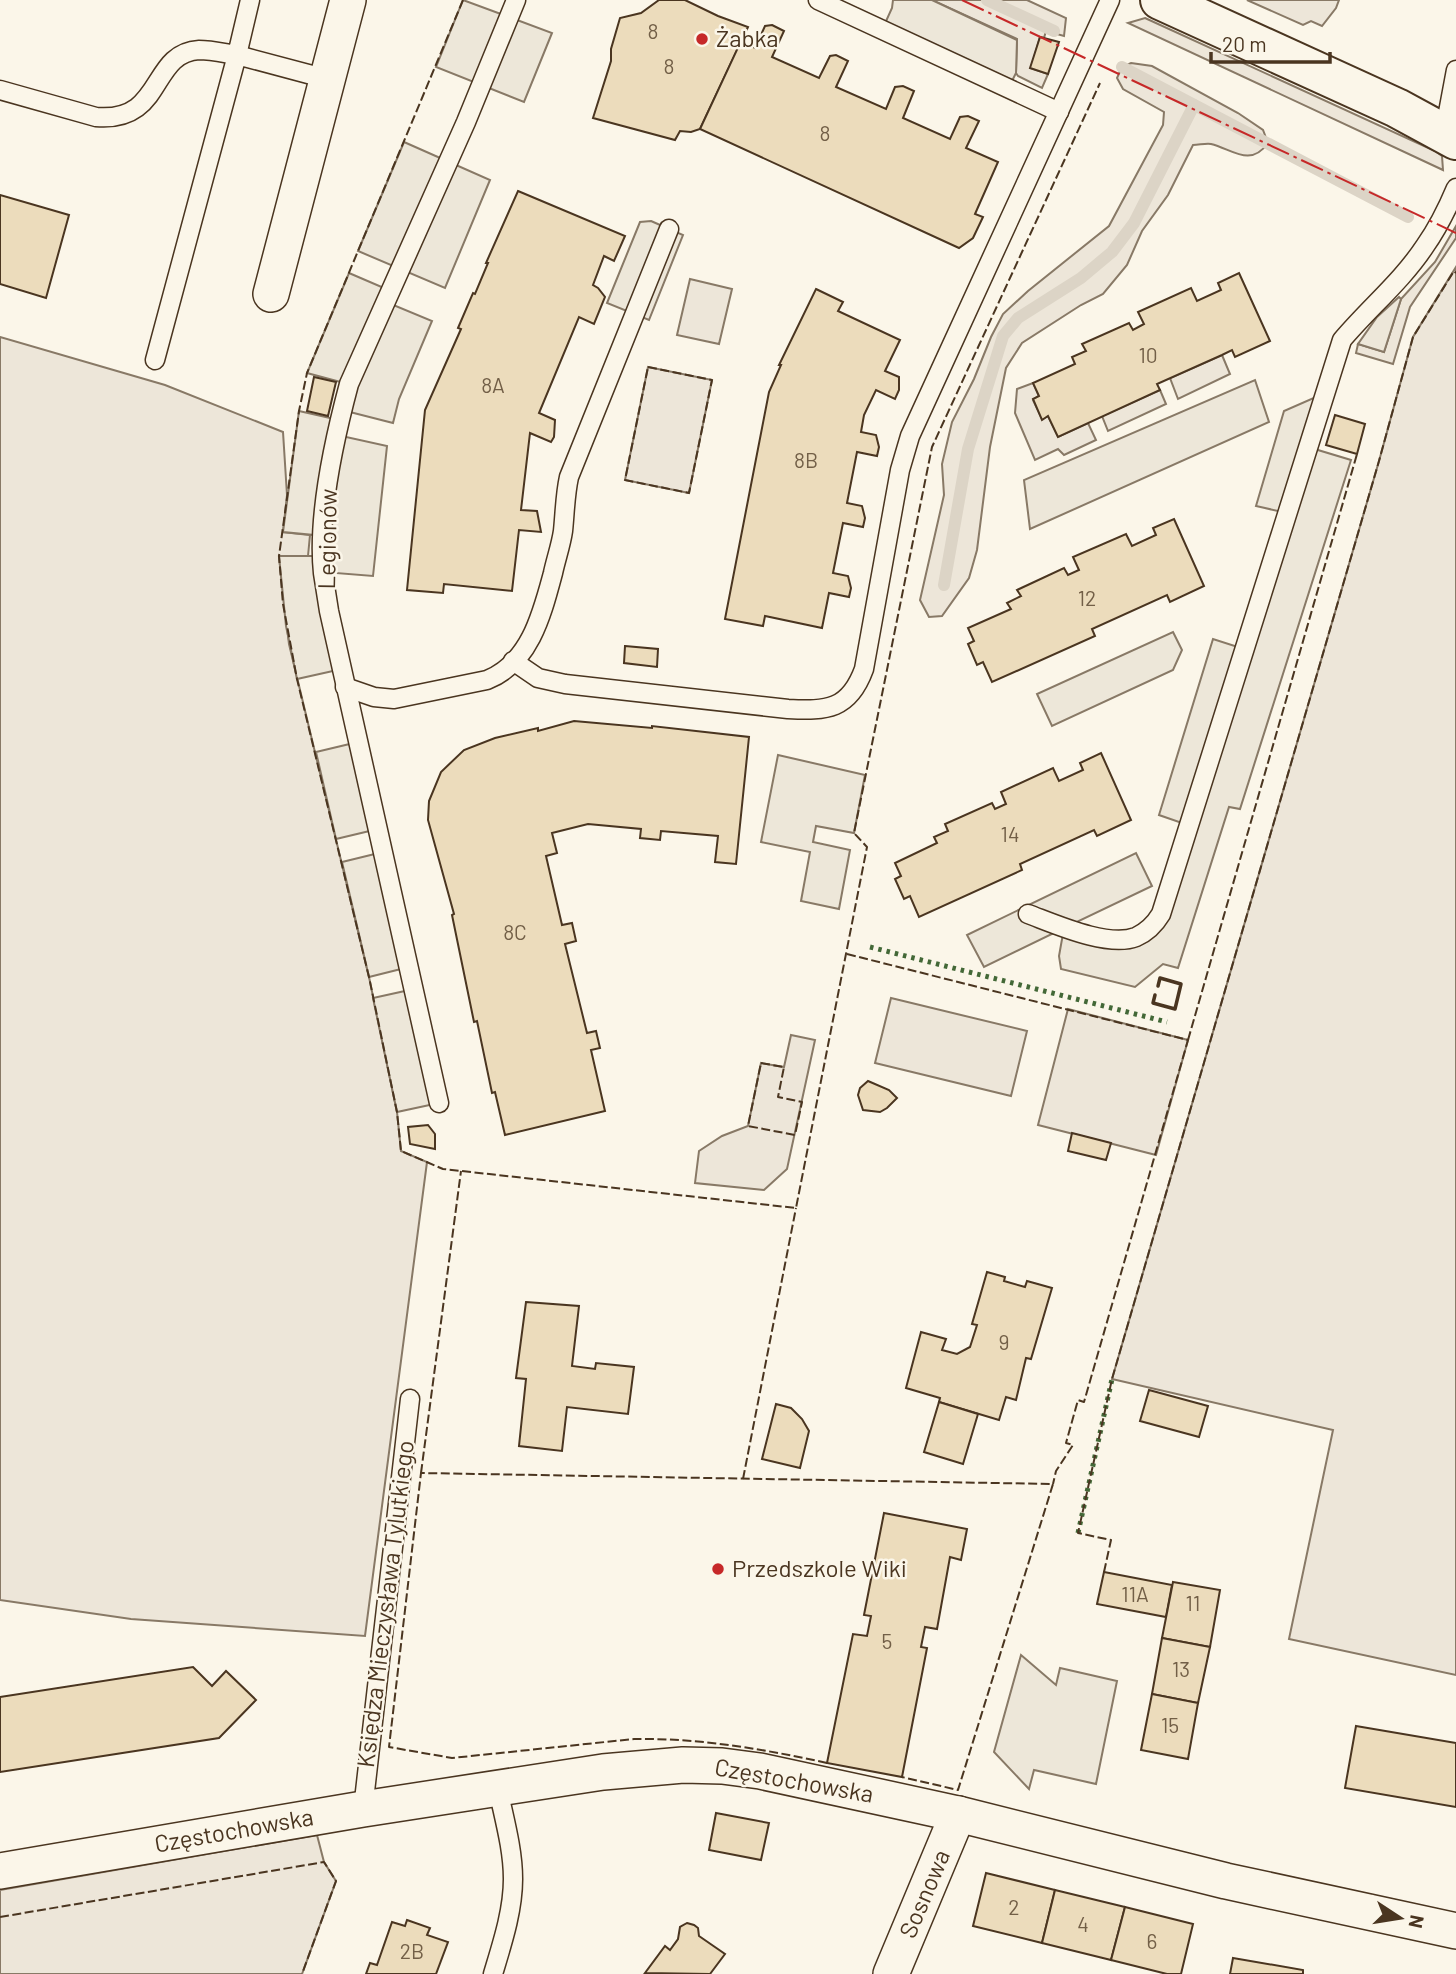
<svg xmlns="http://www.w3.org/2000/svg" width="1456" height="1974" font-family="Barlow,sans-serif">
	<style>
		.green { fill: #ede6d9; stroke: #887966; stroke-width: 2 }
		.parking { fill: #ede7d9; stroke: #887966; stroke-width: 2 }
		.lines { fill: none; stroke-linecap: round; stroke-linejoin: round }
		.stream { stroke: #dcd4c6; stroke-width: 12 }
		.building { fill: #ecdcbc; stroke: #4a3520; stroke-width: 2 }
		.service-casing { stroke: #4a3520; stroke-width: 21 }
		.minor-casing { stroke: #4a3520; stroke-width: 38 }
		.tertiary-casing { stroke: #4a3520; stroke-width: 42 }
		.service { stroke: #fbf6e9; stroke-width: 18 }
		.minor { stroke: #fbf6e9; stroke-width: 35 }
		.tertiary { stroke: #fbf6e9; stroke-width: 38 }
		.hedge { stroke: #436837; stroke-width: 5; stroke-dasharray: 3.5 5; stroke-linecap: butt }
		.fence { stroke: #4a3520; stroke-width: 2; stroke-dasharray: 9 3.5; stroke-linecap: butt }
		.wall { stroke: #4a3520; stroke-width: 3.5 }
		.power { stroke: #c62828; stroke-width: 2; stroke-dasharray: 24 5 3.5 5; stroke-linecap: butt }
		.poi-dot { fill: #c62828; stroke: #fbf6e9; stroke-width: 2.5 }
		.labels { text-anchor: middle; stroke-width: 5; stroke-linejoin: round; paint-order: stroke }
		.number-label { font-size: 21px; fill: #725f47 }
		.poi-label { font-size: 24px; fill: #4a3520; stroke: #fbf6e9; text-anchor: start }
		.street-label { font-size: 24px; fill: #4a3520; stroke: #fbf6e9 }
	</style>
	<rect width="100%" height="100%" fill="#fbf6e9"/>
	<!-- green -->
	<g class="green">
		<polygon points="932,0 1027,0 1066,18 1064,36 1046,31 1044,38 1040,37 1031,68 1048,74 1042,88 1018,76 1016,73 1017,39"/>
		<polygon points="1247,0 1339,0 1336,8 1322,26 1311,21 1303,25"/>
		<polygon points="1145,18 1435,151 1442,156 1443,170 1128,23"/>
		<path d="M1131 63 1152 66 1238 113 1263 130 1268 143C1250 168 1232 149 1211 144 1206 143 1199 145 1193 145L1168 195 1142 231 1127 265 1103 294 1081 305 1022 343 1006 368 990 447 977 550 969 578 942 616 929 617 920 600 944 495 942 464 952 422 974 379 991 337 1003 314 1028 291 1109 226 1163 125 1164 112 1123 89 1117 78 1122 67Z"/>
		<polygon points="1456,226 1456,238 1410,307 1393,364 1356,353 1358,344 1384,352 1401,299 1435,262"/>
		<polygon points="1456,267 1456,1675 1289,1639 1333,1430 1112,1379 1379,461 1413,337"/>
		<polygon points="690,279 732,289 719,344 677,335"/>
		<polygon points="0,337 165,385 283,432 287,495 283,532 310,535 308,556 279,557 289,644 369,977 397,1112 401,1151 427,1162 365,1636 131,1619 0,1600"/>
		<polygon points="1222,355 1230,374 1178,399 1170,378"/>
		<polygon points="648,367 712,380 689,493 625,480"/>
		<polygon points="1033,383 1039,396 1033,400 1042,419 1048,416 1058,437 1088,423 1096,440 1064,455 1058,449 1035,460 1015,413 1017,389"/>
		<polygon points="1160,390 1166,404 1108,431 1102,416"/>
		<polygon points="891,998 1027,1031 1011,1096 875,1063"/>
		<polygon points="1068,1009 1188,1040 1156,1155 1038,1125"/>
		<polygon points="791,1035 815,1040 787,1169 764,1190 695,1183 699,1151 722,1136 748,1126 761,1063 784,1067"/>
		<polygon points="317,1835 324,1862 336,1881 302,1974 0,1974 0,1890"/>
	</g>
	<!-- parking -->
	<g class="parking">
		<polygon points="463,0 552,33 524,102 436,67"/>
		<polygon points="893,0 932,0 1017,40 1016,73 1008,89 882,30 892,8"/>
		<polygon points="404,142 490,180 445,288 358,251"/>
		<polygon points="651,221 683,235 649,320 607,303 640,222"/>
		<polygon points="349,273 391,291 386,302 432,321 399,399 393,423 342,410 348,384 307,373"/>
		<polygon points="1399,297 1401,299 1384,352 1358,344 1377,317"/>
		<polygon points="1255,380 1269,422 1030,529 1024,480"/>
		<polygon points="1325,393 1308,447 1351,460 1240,809 1229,807 1178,968 1163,964 1135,987 1061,969 1059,956 1064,928 984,967 967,935 1136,853 1152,886 1066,927 1083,933 1145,931 1188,825 1159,815 1213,639 1244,649 1287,513 1256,506 1284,411"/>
		<polygon points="299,411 339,420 337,435 387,446 373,576 324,572 342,669 297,679 286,626 279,556 323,556 324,536 283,532"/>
		<polygon points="1173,632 1182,650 1173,670 1052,726 1037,694"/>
		<polygon points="358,742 378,829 336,839 316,752"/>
		<polygon points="778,755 865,775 854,833 816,826 813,842 850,850 839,909 801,901 810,852 761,842"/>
		<polygon points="383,852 409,967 369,977 342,862"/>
		<polygon points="414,989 439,1103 397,1112 373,998"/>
		<polygon points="1021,1655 1056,1685 1060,1668 1117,1681 1096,1784 1034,1770 1029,1789 994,1752"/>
	</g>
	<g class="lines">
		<!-- stream -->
		<g class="stream">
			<polyline points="987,0 1054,31"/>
			<polyline points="1122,67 1408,217"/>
			<polyline points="944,585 968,449 1003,336 1018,318 1081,278 1112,252 1134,223 1194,105"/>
		</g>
	</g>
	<!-- building -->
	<g class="building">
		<polygon points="659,0 685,0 718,16 748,27 700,129 691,132 680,131 675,140 593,118 611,61 611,49 620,18 641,13"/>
		<polygon points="772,25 784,31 772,57 819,78 830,56 836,55 848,61 836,87 886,109 895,87 903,86 914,91 903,118 950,139 960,117 968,116 979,121 966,148 998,162 975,214 983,217 973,238 959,248 700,129 741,41 755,48 765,26"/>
		<polygon points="1040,37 1059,42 1048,74 1030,68"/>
		<polygon points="518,191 625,236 614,261 604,256 593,285 598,288 605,297 594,324 579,317 539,413 555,420 554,437 551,442 530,433 521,510 537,511 541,532 519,530 512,591 444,584 443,593 407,590 425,410 461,329 458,328 473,293 475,294 488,263 486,263"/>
		<polygon points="0,195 69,215 46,298 0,284"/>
		<polygon points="1239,273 1270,341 1235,357 1232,350 1222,355 1157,384 1160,390 1058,437 1048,416 1042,420 1033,399 1039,396 1033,383 1075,364 1072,357 1086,351 1082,344 1129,323 1133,330 1144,324 1138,312 1191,288 1197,301 1221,290 1218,283"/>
		<polygon points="816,289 843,302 838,311 900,340 885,371 899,377 899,390 895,399 876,390 864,415 861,432 876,435 879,447 877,456 857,452 847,503 862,506 865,518 863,527 843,523 833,573 848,576 851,588 849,597 829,593 822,628 765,616 763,626 725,619 769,392 781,365 779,365"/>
		<polygon points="314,377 336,382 328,416 307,411"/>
		<polygon points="1335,415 1365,424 1357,454 1326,445"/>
		<polygon points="1174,519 1204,586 1170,602 1167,595 1092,629 1095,636 992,682 983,662 977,665 968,644 974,641 968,628 1011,609 1007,603 1021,596 1017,590 1064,568 1068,575 1079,570 1073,557 1126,534 1132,546 1156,535 1153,528"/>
		<polygon points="625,646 658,649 657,667 624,663"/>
		<polygon points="574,721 652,728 652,726 749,737 736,864 715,862 718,836 661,831 660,840 640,838 641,829 588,824 552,833 557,853 546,856 562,925 572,923 576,941 565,944 587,1033 596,1031 600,1048 591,1050 605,1111 505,1135 495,1092 492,1093 477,1021 474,1022 452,915 454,914 428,820 429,801 441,772 464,750 495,738 538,728 538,731"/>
		<polygon points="1101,753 1131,820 1097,836 1094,830 1020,864 1022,870 919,917 910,896 904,899 895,879 901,876 895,863 937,843 934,837 948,831 945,824 992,803 995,809 1006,804 1001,792 1053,768 1059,781 1083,770 1080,763"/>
		<polygon points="868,1081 889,1090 897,1098 887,1108 880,1112 863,1110 858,1095 860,1088"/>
		<polygon points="428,1125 435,1134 435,1149 410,1144 408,1127"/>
		<polygon points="1072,1133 1111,1143 1106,1160 1068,1151"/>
		<polygon points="987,1272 1005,1277 1004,1281 1025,1287 1027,1281 1052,1288 1031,1359 1026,1358 1016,1400 1006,1397 999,1420 939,1402 940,1398 906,1388 921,1332 946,1339 942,1350 957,1354 970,1347 977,1325 972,1324"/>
		<polygon points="526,1302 579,1306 572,1366 595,1369 596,1363 634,1367 628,1414 567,1407 562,1451 519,1446 526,1379 516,1378"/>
		<polygon points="1149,1390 1208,1406 1199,1437 1140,1421"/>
		<polygon points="939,1402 978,1414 963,1464 924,1452"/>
		<polygon points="776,1404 791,1408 802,1419 809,1431 800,1468 762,1459"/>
		<polygon points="884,1513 967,1529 961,1560 950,1557 937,1629 925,1627 921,1647 927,1648 902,1777 827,1763 853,1634 867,1636 871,1616 864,1615"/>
		<polygon points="1104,1572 1172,1585 1166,1617 1097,1604"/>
		<polygon points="1173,1582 1220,1590 1210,1647 1162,1638"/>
		<polygon points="1162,1638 1210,1647 1198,1703 1152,1694"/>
		<polygon points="193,1667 212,1686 226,1671 256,1700 219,1738 0,1772 0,1697"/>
		<polygon points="1152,1694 1198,1703 1188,1759 1141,1750"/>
		<polygon points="1356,1726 1456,1743 1456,1807 1345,1788"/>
		<polygon points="716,1813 769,1823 761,1860 709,1850"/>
		<polygon points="986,1873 1055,1890 1042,1943 973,1926"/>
		<polygon points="1055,1890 1125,1907 1111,1960 1042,1943"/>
		<polygon points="1125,1907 1193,1924 1181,1974 1167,1974 1111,1960"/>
		<polygon points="407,1920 430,1928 427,1935 448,1942 436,1974 366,1974 370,1963 377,1965 392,1922 405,1926"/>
		<polygon points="687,1923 694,1925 698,1928 699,1936 725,1954 710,1974 645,1973 665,1946 670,1950 678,1939 680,1927"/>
		<polygon points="1233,1958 1303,1970 1303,1974 1230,1974"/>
	</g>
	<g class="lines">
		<!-- service casing -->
		<g class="service-casing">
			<g id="service">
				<polyline points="818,0 1059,112"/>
				<path d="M0 90 96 117C165 123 149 53 199 50 211 50 224 53 237 55L250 0"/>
				<polyline points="1444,134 1456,70"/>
				<polyline points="155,360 237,55 327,79"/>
				<path d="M513 661 538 678 565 684 788 709C827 711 849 710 864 669L900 470 910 436 1110 0"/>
				<path d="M345 687 374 697 394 699 487 680C530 663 542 614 553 573 556 559 561 545 563 531 565 512 565 495 569 477L669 229"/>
				<path d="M1028 914C1055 924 1108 948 1136 937 1147 932 1155 924 1161 914L1342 340C1369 308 1402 281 1425 246 1437 229 1448 207 1456 188"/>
				<path d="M439 1103 329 611C327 599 325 586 323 573 317 516 334 440 349 384L466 122 516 0"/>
				<polyline points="363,1809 410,1399"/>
				<path d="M493 1974C502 1944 513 1911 513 1879 513 1849 504 1818 498 1789"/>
			</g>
		</g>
		<!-- minor casing -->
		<g class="minor-casing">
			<g id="minor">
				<polyline points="271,294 348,0"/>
				<polyline points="0,1871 363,1809 603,1772 683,1765 722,1766 760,1771 958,1814 1226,1881 1456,1931"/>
				<polyline points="891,1974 958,1814"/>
			</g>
		</g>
		<!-- tertiary casing -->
		<g class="tertiary-casing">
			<polyline id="tertiary" points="1160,0 1397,108 1456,140"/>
		</g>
		<!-- service -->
		<use href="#service" class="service"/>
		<!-- minor -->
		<use href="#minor" class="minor"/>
		<!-- tertiary -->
		<use href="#tertiary" class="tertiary"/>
		<!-- hedge -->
		<g class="hedge">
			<polyline points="870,947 1167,1022"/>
			<polyline points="1078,1533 1112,1379"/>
		</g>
		<!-- fence -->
		<g class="fence">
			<polyline points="463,0 307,373 299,411 279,556 283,604 297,679 369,977 397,1112 401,1151 443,1169 796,1208 867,847 854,833 932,447 1100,83"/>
			<polygon points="648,367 712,380 689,493 625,480"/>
			<polyline points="847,954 1188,1040 1084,1402 1078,1400 1066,1443 1073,1445 1056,1471 1053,1484"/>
			<polyline points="1188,1040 1357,454"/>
			<polygon points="761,1063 784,1067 778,1097 802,1102 795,1135 748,1126"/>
			<polyline points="421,1473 461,1171"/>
			<polyline points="743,1479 796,1208"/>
			<polyline points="1104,1572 1111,1540 1078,1533 1112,1379 1379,461 1413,337 1454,271 1456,273"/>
			<path d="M827 1763C763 1749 700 1738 634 1739L452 1758 389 1747 421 1473 1053 1484 958 1790 902 1777"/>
			<polyline points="0,1917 324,1862 336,1881 302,1974"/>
		</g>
		<!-- wall -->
		<polyline class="wall" points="1155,995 1153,1003 1175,1009 1181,984 1160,978 1158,986"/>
		<!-- power -->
		<polyline class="power" points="962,0 1456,233"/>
	</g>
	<!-- markers -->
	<g class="poi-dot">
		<circle cx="702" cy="39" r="7"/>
		<circle cx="718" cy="1569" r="7"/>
	</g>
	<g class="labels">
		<!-- number labels -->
		<g class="number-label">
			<text x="653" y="39">8</text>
			<text x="669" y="74">8</text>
			<text x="825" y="141">8</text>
			<text x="1148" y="363">10</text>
			<text x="493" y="393">8A</text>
			<text x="806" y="468">8B</text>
			<text x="1087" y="606">12</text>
			<text x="1010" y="842">14</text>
			<text x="515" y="940">8C</text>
			<text x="1004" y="1350">9</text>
			<text x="1135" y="1602">11A</text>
			<text x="1193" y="1611">11</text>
			<text x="887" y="1649">5</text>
			<text x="1181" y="1677">13</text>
			<text x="1170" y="1733">15</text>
			<text x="1014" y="1915">2</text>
			<text x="1083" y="1932">4</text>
			<text x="1152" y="1949">6</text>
			<text x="412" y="1959">2B</text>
		</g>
		<!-- poi labels -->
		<g class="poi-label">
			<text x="716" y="47">Żabka</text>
			<text x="732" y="1577">Przedszkole Wiki</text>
		</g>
		<!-- street labels -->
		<g class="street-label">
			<text transform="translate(328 539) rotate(-89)" y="8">Legionów</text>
			<text transform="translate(386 1604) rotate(-83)" y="8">Księdza Mieczysława Tylutkiego</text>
			<text transform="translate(794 1781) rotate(10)" y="8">Częstochowska</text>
			<text transform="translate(234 1831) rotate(-10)" y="8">Częstochowska</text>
			<text transform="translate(925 1894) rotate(-67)" y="8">Sosnowa</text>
		</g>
	</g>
	<!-- north arrow -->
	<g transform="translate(1400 1918) rotate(102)" stroke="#fbf6e9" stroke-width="5" paint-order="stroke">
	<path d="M0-5L12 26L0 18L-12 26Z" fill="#4a3520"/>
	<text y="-10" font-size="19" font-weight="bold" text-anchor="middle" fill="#4a3520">N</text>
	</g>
	<!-- scale -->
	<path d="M1211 52v10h119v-10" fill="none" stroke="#4a3520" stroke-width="3.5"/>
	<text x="1222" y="52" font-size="21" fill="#4a3520" stroke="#fbf6e9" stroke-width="5" paint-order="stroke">20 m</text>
</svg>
